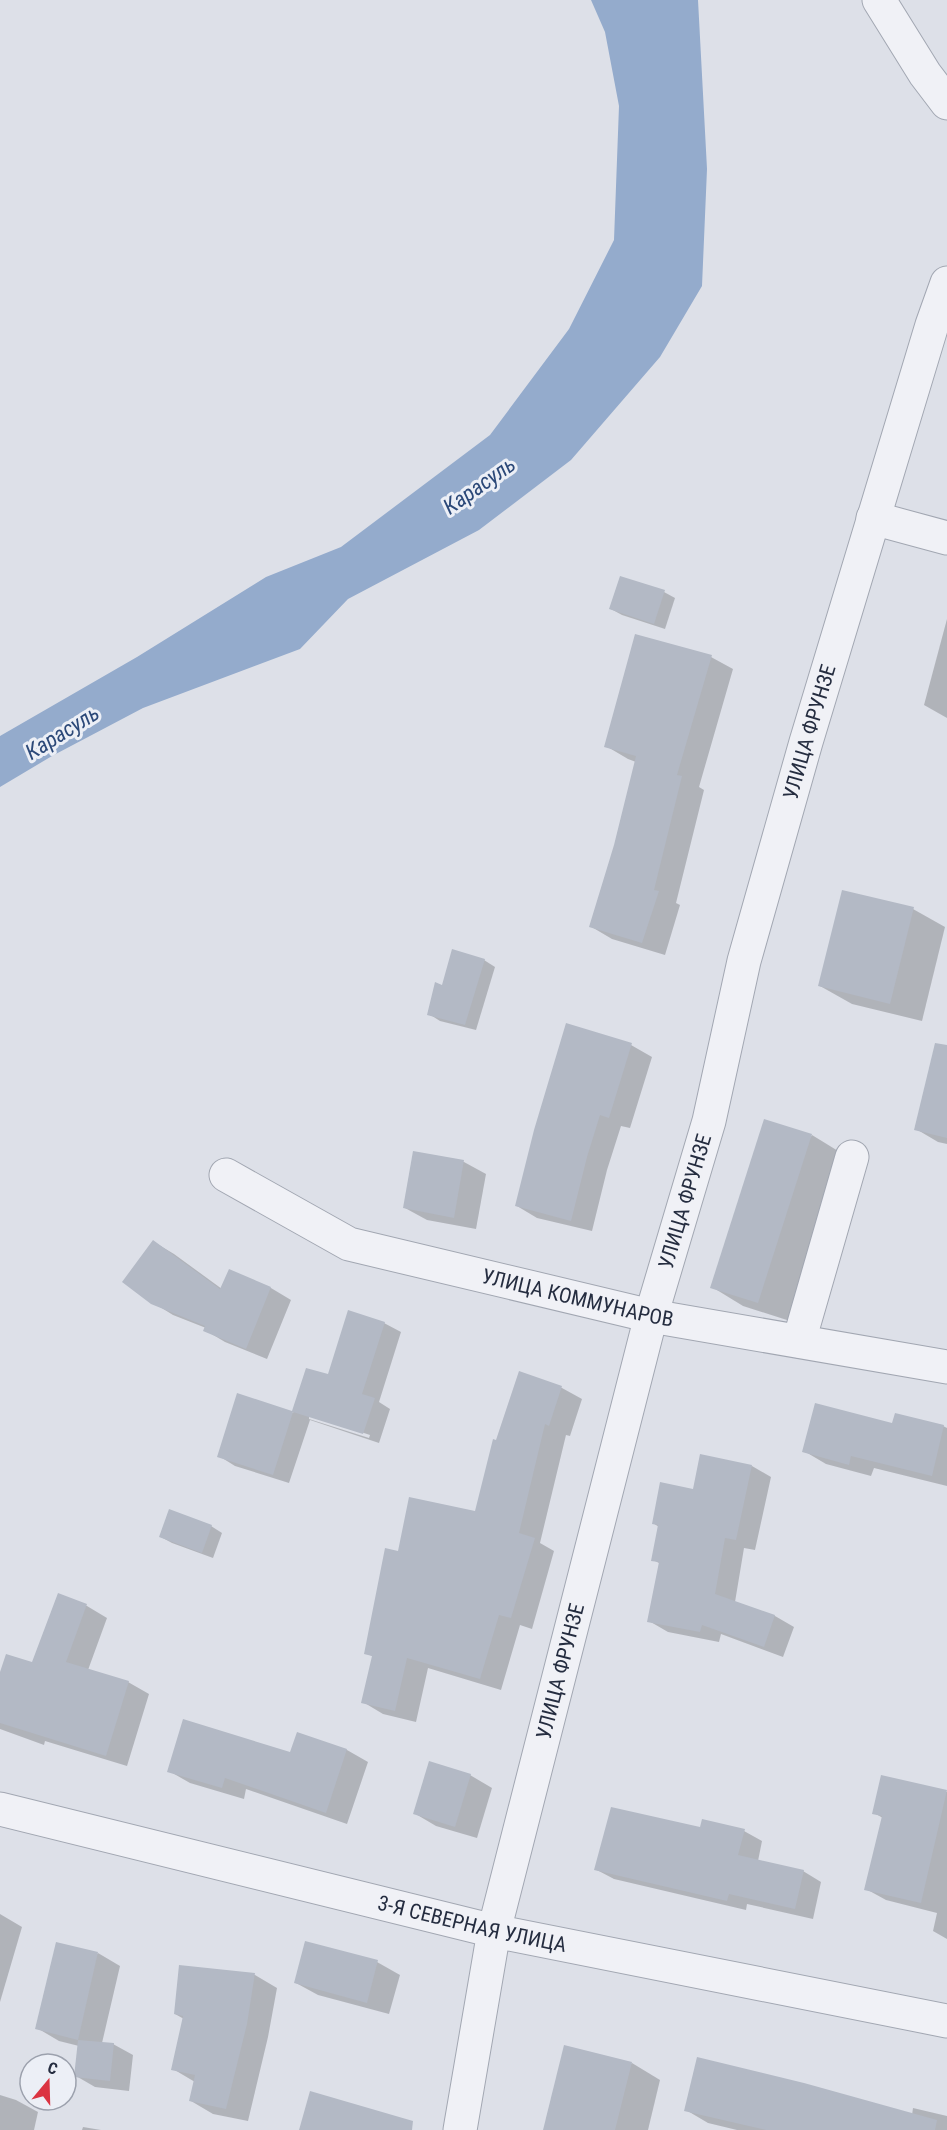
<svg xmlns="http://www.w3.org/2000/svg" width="947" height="2130" font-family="'Roboto Condensed',sans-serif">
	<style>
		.water { fill: #94abcc }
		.shadow { fill: #0003; fill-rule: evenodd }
		.building { fill: #b3b9c5 }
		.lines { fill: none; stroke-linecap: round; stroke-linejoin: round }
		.minor-casing { stroke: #a2a7b2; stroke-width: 35 }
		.minor { stroke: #f0f1f6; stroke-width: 33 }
		.labels { text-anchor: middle; stroke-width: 6; stroke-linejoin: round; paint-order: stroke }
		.street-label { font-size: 21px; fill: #252d40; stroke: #eceff6 }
		.water-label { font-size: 22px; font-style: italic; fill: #2b4878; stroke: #eceff6 }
	</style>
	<rect width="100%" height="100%" fill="#dde0e8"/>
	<!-- water -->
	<polygon class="water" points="591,0 698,0 707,169 702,286 660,357 571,460 479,530 348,599 300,649 143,708 52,756 0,787 0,736 137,657 266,577 341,547 490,435 569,329 614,240 619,106 605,32"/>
	<!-- shadow -->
	<g class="shadow">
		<polygon points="664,592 675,598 665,629 622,615 611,609"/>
		<polygon points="947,619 947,718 924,705"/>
		<polygon points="711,657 733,669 699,787 704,790 676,903 680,905 665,955 612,939 590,926 616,846 636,762 628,759 606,746"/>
		<polygon points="913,909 945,927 922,1021 852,1004 820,986"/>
		<polygon points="484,960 495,967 476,1030 440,1021 429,1014 443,987"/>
		<polygon points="631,1045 652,1057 630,1128 621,1126 607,1170 592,1231 537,1218 517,1206"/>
		<polygon points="947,1065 947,1144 938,1142 916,1129"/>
		<polygon points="812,1135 843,1154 790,1321 743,1306 712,1287"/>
		<polygon points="415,1153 464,1162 486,1174 476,1229 427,1220 405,1208"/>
		<polygon points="154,1242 174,1254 222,1289 229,1271 271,1288 291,1300 267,1359 225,1342 205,1330 206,1328 173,1315 152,1302"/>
		<path d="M384 1323 401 1332 379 1402 390 1409 379 1443 310 1420 289 1483 235 1466 219 1456 238 1395 293 1413 307 1370 329 1376ZM309 1415 370 1435 369 1438 309 1419Z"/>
		<polygon points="520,1373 562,1388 582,1399 570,1436 566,1435 540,1543 554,1551 532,1629 520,1625 501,1690 428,1668 416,1722 383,1714 363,1702 374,1657 366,1653 399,1552 477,1513 497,1442"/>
		<polygon points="893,1425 943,1426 947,1428 947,1486 874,1468 871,1476 826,1464 804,1451"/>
		<polygon points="752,1466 771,1477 755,1550 744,1548 735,1602 775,1616 794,1627 783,1657 721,1634 719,1642 668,1632 649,1621 661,1564 653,1560 659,1527 653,1523 694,1491"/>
		<polygon points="211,1526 222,1533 213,1558 172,1543 161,1537"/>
		<polygon points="59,1595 87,1606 107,1618 88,1670 128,1682 149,1694 127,1766 45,1741 44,1745 0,1729 0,1677 33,1664"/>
		<polygon points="298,1734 347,1750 368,1762 347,1824 246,1789 244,1799 190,1783 169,1771 291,1754"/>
		<polygon points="470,1775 492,1788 477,1838 436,1826 414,1813"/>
		<polygon points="882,1777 947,1792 947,1939 933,1931 937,1913 886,1900 866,1889 883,1818 874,1813"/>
		<polygon points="701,1829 744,1831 762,1841 758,1861 803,1871 821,1882 813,1919 747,1904 746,1910 614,1879 595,1869"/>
		<polygon points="0,1914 22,1927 0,2002"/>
		<polygon points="98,1953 120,1966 102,2043 113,2044 133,2055 129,2091 95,2087 76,2076 79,2046 59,2041 37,2028"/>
		<polygon points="377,1962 400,1975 389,2014 318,1995 296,1983"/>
		<polygon points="181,1966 255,1975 277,1988 268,2037 248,2121 213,2114 191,2101 195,2082 173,2069 184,2019 175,2014"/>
		<polygon points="632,2063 660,2080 648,2130 544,2130"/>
		<polygon points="0,2095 16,2100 38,2112 34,2130 0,2130"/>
		<polygon points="913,2108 947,2116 947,2130 737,2130 708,2123 686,2110 912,2115"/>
		<polygon points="83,2127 101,2130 82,2130"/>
	</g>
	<!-- building -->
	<g class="building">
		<polygon points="620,576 665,590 654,624 609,609"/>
		<polygon points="635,634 712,655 677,775 682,776 654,890 659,891 642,943 589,927 614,845 636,756 604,747"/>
		<polygon points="842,890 914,907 890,1004 818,986"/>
		<polygon points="452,949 485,959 465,1025 427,1015 435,982 442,985"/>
		<polygon points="566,1023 632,1043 609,1118 600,1115 587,1157 571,1221 515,1206 534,1130"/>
		<polygon points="935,1043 947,1045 947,1138 914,1130"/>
		<polygon points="764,1119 812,1134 758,1303 710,1288"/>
		<polygon points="413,1151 464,1160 454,1218 403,1208"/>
		<polygon points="153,1240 220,1289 229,1269 271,1287 246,1349 203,1331 205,1326 151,1304 122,1282"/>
		<polygon points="348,1310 385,1322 362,1394 375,1398 363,1434 293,1412 273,1475 217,1457 237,1393 292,1411 306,1368 328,1374"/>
		<polygon points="519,1371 562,1386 549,1426 545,1424 519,1533 535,1538 511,1618 499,1615 480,1679 407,1658 395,1711 361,1703 372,1656 364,1654 385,1548 398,1551 409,1497 475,1511 493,1439 496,1440"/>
		<polygon points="815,1403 892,1423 895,1413 944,1425 932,1476 851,1456 849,1465 802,1452"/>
		<polygon points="700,1454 752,1465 736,1540 725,1538 715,1594 775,1615 764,1647 702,1625 700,1632 647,1622 659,1562 651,1561 658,1525 652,1524 660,1482 693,1489"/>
		<polygon points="169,1509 212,1525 202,1553 159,1537"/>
		<polygon points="58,1593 87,1604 66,1662 129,1681 106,1756 0,1723 0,1672 6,1654 32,1662"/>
		<polygon points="183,1719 290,1752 297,1732 347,1749 326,1813 225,1778 222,1788 167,1772"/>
		<polygon points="429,1761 471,1774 455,1827 413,1814"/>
		<polygon points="881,1775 947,1790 921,1903 864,1890 882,1816 872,1814"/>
		<polygon points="611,1807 700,1827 702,1819 745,1829 738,1855 804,1870 795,1909 729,1894 727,1901 594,1870"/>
		<polygon points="305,1941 378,1960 367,2003 294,1983"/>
		<polygon points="56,1942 98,1952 78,2040 35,2029"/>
		<polygon points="179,1965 255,1973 247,2024 226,2109 189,2101 195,2075 171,2070 183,2016 174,2014"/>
		<polygon points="78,2040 114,2043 110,2081 74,2077"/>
		<polygon points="564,2045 632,2062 615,2130 543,2130"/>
		<polygon points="697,2057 804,2083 937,2120 935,2130 766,2130 684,2111"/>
		<polygon points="310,2091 413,2121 412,2130 299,2130"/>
	</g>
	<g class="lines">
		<!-- minor casing -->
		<g class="minor-casing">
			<g id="minor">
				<polyline points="879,0 925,74 947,103"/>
				<polyline points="873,518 947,538"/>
				<path id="s1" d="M226 1175 349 1244 651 1316 947 1367"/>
				<polyline points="799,1341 852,1157"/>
				<path id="s2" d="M0 1809 494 1931 947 2021"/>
				<path id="s3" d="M460 2130 494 1931 651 1316 709 1121 744 961 806 742 932 325 947 283"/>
			</g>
		</g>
		<!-- minor -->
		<use href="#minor" class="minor"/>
	</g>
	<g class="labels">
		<!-- street labels -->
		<g class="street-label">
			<text dy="7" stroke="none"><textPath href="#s3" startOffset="1442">УЛИЦА ФРУНЗЕ</textPath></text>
			<text dy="7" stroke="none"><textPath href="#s3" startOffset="956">УЛИЦА ФРУНЗЕ</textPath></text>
			<text dy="7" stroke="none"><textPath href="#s1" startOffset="376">УЛИЦА КОММУНАРОВ</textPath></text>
			<text dy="7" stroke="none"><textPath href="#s3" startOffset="470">УЛИЦА ФРУНЗЕ</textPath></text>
			<text dy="7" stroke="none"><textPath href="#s2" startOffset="486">3-Я СЕВЕРНАЯ УЛИЦА</textPath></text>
		</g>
		<!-- water labels -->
		<g class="water-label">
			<text transform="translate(479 485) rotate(-35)" y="8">Карасуль</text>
			<text transform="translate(62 732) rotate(-32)" y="8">Карасуль</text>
		</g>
	</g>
	<!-- north arrow -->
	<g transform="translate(48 2082) rotate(19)"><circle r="28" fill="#eceff6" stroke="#9ca1ad" stroke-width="1.5"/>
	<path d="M0-4.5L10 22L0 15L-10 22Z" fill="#db3442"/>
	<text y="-9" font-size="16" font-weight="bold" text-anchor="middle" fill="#252d40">С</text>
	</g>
</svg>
